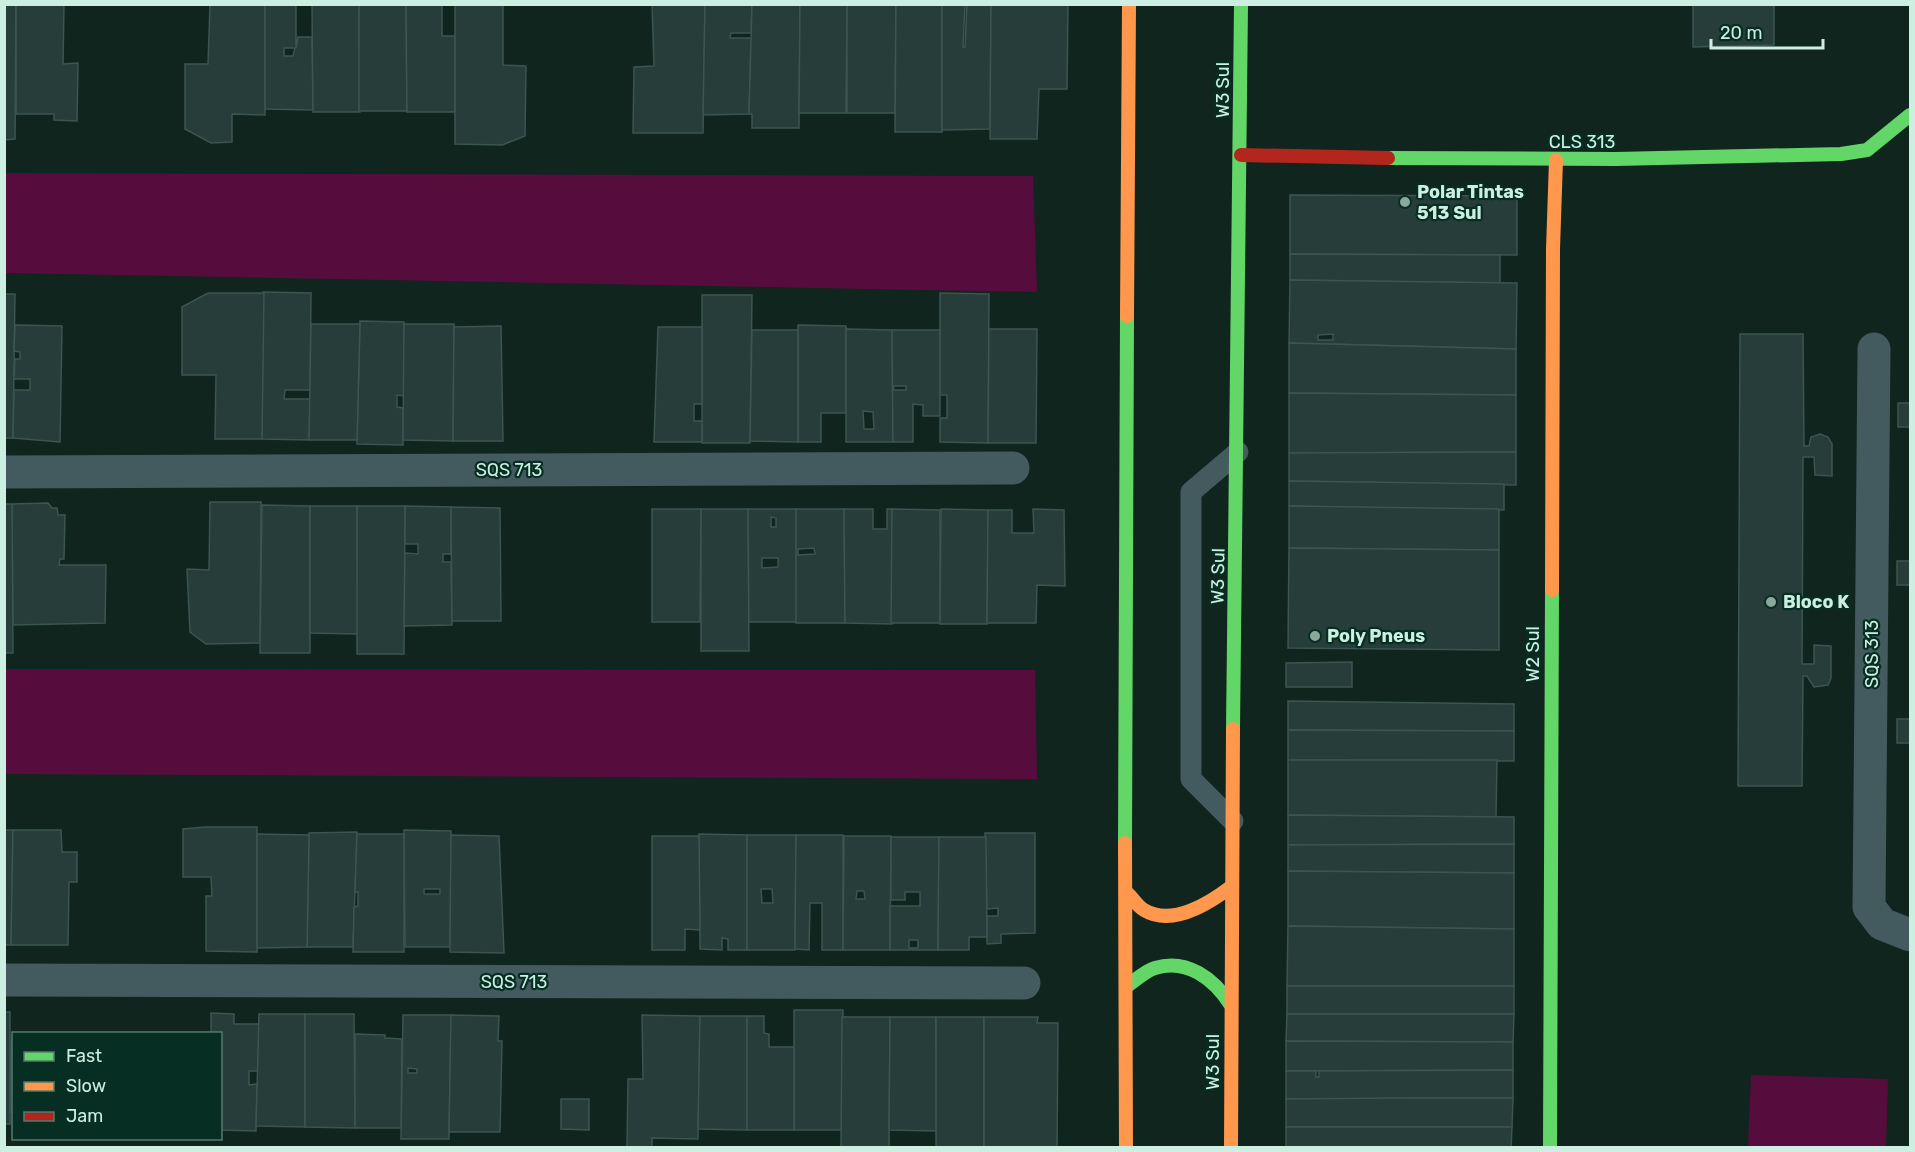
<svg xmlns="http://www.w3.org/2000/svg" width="1915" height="1152" font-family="Rubik,sans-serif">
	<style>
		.green { fill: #560d3d }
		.building { fill: #263d39; stroke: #3b5551; stroke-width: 1.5; fill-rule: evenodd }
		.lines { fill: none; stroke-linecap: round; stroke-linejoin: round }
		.lane { stroke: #435a5f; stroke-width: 21 }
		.street { stroke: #435a5f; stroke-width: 33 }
		.fast { stroke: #63d668; stroke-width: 14 }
		.slow { stroke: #ff974d; stroke-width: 14 }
		.jam { stroke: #b3261e; stroke-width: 14 }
		.poi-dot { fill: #8ba89d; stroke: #072e22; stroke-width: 2 }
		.labels { text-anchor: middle; stroke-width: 4.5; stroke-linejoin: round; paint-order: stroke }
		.street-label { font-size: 18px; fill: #cdefe1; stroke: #072e22 }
		.poi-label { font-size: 18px; font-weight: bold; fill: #cdefe1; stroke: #072e22; text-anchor: start }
	</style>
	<rect width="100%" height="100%" fill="#10251e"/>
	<!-- green -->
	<g class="green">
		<polygon points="5,173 1033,176 1037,292 5,273"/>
		<polygon points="5,669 1035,670 1037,779 5,774"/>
		<polygon points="1751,1075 1888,1079 1886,1147 1748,1147"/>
	</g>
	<!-- building -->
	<g class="building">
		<polygon points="4,4 16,4 15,139 4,140"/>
		<polygon points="16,4 64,4 63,64 78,63 77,121 54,120 54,114 16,114"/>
		<polygon points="210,4 265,4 265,115 232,114 232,142 211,143 185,129 185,64 208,64"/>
		<path d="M265 4H296V48L298 37H312L313 110 265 109ZM284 48H295L293 56H284Z"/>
		<polygon points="312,4 359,4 360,112 313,112"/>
		<polygon points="359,4 406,4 407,111 359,111"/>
		<polygon points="406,4 442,4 442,36 455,36 455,112 407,112"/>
		<polygon points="455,4 503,4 503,65 526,66 525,136 502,145 455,144"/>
		<polygon points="652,4 705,4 703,133 633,133 634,67 654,66"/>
		<polygon points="705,4 752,4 751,33 731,33 730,38 751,38 749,114 703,115"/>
		<polygon points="752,4 800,4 799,128 752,128 752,114 749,114"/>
		<polygon points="800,4 847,4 846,113 799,113"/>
		<polygon points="847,4 896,4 895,113 847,113"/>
		<polygon points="896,4 942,4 942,132 895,132"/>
		<polygon points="942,4 965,4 963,47 965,47 967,4 991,4 990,129 942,130"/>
		<polygon points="991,4 1068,4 1067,89 1039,89 1037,139 990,139"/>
		<polygon points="1693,4 1774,4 1774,45 1693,47"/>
		<polygon points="1290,195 1517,196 1517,255 1290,254"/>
		<polygon points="1290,254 1500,255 1500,283 1290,280"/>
		<path d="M1290 280 1517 283 1516 349 1289 343ZM1333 334V340H1318V335Z"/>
		<polygon points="263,292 311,293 310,390 285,390 284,399 310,399 309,440 262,439"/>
		<polygon points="208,293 264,293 262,439 215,439 216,375 182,375 182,307"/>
		<polygon points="940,293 989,294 988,443 940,442 940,418 947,418 947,395 940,395"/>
		<polygon points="4,294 15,294 13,438 4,438"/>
		<polygon points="702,295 752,295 750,443 702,443"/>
		<polygon points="360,321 404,322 404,396 397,395 397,407 403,408 403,445 357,444"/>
		<polygon points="311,324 360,324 357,440 309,440"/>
		<polygon points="404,324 454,324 453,441 403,440"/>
		<polygon points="15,325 62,326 60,442 13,438 14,390 30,390 30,379 14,379 15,359 20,359 20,352 14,351"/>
		<polygon points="798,325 846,326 846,413 821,413 821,442 798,442"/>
		<polygon points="501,326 503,441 453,441 454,327"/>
		<polygon points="658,327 702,327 702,404 694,404 694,421 702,421 702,442 654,442"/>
		<path d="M846 329 892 330 893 442H846ZM863 411 873 412 874 429H864Z"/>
		<polygon points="989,329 1037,329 1036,443 988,443"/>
		<polygon points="752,330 798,330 798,442 750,441"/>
		<path d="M892 330H940V416H923V405L913 404V442H893ZM894 386H906V390H893Z"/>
		<polygon points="1740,334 1803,334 1804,446 1809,446 1811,437 1820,434 1828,437 1832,444 1832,476 1815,475 1814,457 1803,457 1802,664 1814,664 1814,645 1831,646 1831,678 1828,685 1814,687 1807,676 1803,676 1802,786 1738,786"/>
		<polygon points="1289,343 1516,349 1516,395 1289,393"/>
		<polygon points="1289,393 1516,395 1516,452 1289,453"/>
		<rect x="1898" y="403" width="12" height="24"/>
		<polygon points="1499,452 1516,452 1516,485 1289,481 1289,453"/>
		<polygon points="1289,481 1504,484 1504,510 1289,506"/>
		<polygon points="210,502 261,502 260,643 206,644 190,632 187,569 209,570"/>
		<polygon points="48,503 52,508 57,508 58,515 65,515 64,559 60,559 59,565 106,565 105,623 13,625 12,504"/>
		<polygon points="4,504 12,504 13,653 4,653"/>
		<polygon points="262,505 310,506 310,653 260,653"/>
		<polygon points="310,506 357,506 358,634 310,633"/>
		<polygon points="357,506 405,506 404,654 357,654"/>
		<polygon points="405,506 451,507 451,554 443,554 443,562 451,562 452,625 404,626 405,553 418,554 418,544 405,544"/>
		<polygon points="1289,506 1499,509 1499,550 1289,548"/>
		<polygon points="451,507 500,508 501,621 452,621"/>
		<polygon points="652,509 701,509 700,622 652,622"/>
		<polygon points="701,509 748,509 749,651 701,651"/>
		<path d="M748 509H796L797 622H749ZM771 517 776 518V527H771ZM762 558H778V567L762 568Z"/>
		<path d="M796 509H844L845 623H796ZM814 548 815 554 798 555V549Z"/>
		<polygon points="844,509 873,509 873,529 887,529 887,509 892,509 892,624 845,623"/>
		<polygon points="892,509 940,510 940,623 891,623"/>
		<polygon points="941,509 988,510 987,624 940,624"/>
		<polygon points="1033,509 1064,510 1065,586 1037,585 1036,623 987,623 988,510 1012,510 1012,533 1034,533"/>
		<polygon points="1289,548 1499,550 1499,650 1288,648"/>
		<rect x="1897" y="561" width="13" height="24"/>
		<polygon points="1352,662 1352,687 1286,687 1286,663"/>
		<polygon points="1288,701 1514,704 1514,731 1288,730"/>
		<rect x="1897" y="719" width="13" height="24"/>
		<polygon points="1288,730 1514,731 1514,761 1288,760"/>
		<polygon points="1288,760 1497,760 1496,817 1288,815"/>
		<polygon points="1288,815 1514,817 1514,844 1288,845"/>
		<polygon points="206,827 257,827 257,952 206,951 206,896 212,896 211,877 183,877 183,829"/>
		<polygon points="4,830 13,830 11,945 4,945"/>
		<polygon points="13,830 61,830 62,852 77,852 77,882 69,882 68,945 11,945"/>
		<path d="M404 830 451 831 450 947H405ZM424 889H440V894H424Z"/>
		<polygon points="357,832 353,947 307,947 309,833"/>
		<polygon points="985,833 1035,833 1035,933 1001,934 1001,943 987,944 987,916 998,916 998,908 987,909"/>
		<polygon points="257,834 309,835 307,947 257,948"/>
		<polygon points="357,834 404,834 404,952 353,952 354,907 358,906 358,892 355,892"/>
		<polygon points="699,834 747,835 747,950 728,950 728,939 722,938 722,950 700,949"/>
		<polygon points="451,835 499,836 504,953 450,952"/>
		<path d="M747 835H796L795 950H747ZM761 889H772L773 903H762Z"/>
		<polygon points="796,835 843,835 843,950 822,950 822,903 810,903 809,950 795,949"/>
		<polygon points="652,836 699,836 700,930 685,929 685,950 652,950"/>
		<path d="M844 836H891L890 950H843ZM857 891H864L865 899H856Z"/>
		<path d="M891 837H939L938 950H890V906H920V892H905V900H891ZM909 940H918V948H909Z"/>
		<polygon points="939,837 986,837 987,937 969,937 969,950 938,950"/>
		<polygon points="1514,844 1514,873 1288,871 1288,845"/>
		<polygon points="1288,871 1514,873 1514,929 1288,926"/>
		<polygon points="1288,926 1514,929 1514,986 1287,986"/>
		<rect x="1287" y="986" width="227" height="28"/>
		<polygon points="794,1010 843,1010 842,1130 794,1130"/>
		<rect x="4" y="1012" width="6" height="112"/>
		<polygon points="211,1013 234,1014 234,1024 259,1024 258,1071 249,1071 249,1085 257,1084 256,1131 220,1130 220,1034 211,1034"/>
		<polygon points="259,1014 305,1014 305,1127 256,1126"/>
		<polygon points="305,1014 354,1014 355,1128 305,1127"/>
		<polygon points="1287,1014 1514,1014 1513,1042 1286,1041"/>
		<path d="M403 1015H451L449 1139H401ZM408 1068 417 1069V1073H408Z"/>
		<polygon points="451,1015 499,1016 498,1041 502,1041 500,1132 449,1132"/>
		<polygon points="642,1015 700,1016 698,1139 652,1138 652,1148 627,1148 628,1079 643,1079"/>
		<polygon points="700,1016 747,1016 747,1130 698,1129"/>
		<polygon points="747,1016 764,1016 764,1033 769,1034 769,1047 794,1047 794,1130 747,1130"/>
		<polygon points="842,1017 890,1017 889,1148 841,1148"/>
		<polygon points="890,1017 936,1017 937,1131 889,1130"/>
		<rect x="936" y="1017" width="48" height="131"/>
		<polygon points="984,1017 1038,1017 1037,1023 1058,1023 1057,1148 984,1148"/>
		<polygon points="355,1034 385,1035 385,1038 402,1039 401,1128 355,1128"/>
		<polygon points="11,1041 14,1041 14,1112 10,1112"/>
		<polygon points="1286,1041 1513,1042 1513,1070 1286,1071"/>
		<polygon points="1513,1070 1513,1098 1286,1099 1286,1071 1316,1071 1316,1077 1319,1077 1319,1071"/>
		<polygon points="1396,1098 1513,1098 1512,1127 1286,1127 1286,1099"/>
		<polygon points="561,1099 589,1099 589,1130 561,1129"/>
		<polygon points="1286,1127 1512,1127 1511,1148 1286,1148"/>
	</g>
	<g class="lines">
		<!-- lane -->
		<polyline class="lane" points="1233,821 1191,779 1191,492 1238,452"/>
		<!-- street -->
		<g class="street">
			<polyline points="1874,349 1869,907 1882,924 1910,935"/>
			<polyline points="4,472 1013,468"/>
			<polyline points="4,980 1024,983"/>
		</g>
		<!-- fast -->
		<g class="fast">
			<polyline points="1388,158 1616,159 1841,154 1867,150 1910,115"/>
			<polyline points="1233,729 1241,4"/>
			<polyline points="1125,843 1127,316"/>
			<path d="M1127 986C1136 980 1145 971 1155 968 1187 958 1214 979 1230 1004"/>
			<polyline points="1550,1148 1552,590"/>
		</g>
		<!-- slow -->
		<g class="slow">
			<polyline points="1127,316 1129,4"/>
			<polyline points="1552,590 1553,249 1556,160"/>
			<polyline points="1125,843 1126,1148"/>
			<path d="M1127 893C1133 898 1137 906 1144 910 1172 927 1210 903 1232 886"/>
			<polyline points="1231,1148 1233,729"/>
		</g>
		<!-- jam -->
		<polyline class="jam" points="1241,155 1388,158"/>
	</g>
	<!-- markers -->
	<g class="poi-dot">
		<circle cx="1405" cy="202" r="6"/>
		<circle cx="1771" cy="602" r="6"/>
		<circle cx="1315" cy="636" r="6"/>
	</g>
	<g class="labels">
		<!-- street labels -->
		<g class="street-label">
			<text transform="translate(1223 90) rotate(-90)" y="6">W3 Sul</text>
			<text x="1582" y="148">CLS 313</text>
			<text x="509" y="476">SQS 713</text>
			<text transform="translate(1218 576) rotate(-89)" y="6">W3 Sul</text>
			<text transform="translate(1533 654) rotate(-90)" y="6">W2 Sul</text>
			<text transform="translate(1872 654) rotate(-90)" y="6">SQS 313</text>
			<text x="514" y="988">SQS 713</text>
			<text transform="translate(1213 1062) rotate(-90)" y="6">W3 Sul</text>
		</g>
		<!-- poi labels -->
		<g class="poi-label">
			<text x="1417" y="198">Polar Tintas<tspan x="1417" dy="21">513 Sul</tspan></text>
			<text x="1783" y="608">Bloco K</text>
			<text x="1327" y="642">Poly Pneus</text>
		</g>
	</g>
	<!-- border -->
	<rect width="1915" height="1152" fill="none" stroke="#cdefe1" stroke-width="12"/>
	<!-- legend -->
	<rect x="12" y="1032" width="210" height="108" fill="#072e22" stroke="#567b6e" stroke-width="1.5"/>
	<rect x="24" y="1052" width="30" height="9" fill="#63d668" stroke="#567b6e" stroke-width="1.5"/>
	<text x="66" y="1062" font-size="18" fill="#cdefe1">Fast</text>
	<rect x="24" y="1082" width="30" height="9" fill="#ff974d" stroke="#567b6e" stroke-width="1.5"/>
	<text x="66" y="1092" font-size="18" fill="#cdefe1">Slow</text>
	<rect x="24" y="1112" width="30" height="9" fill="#b3261e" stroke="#567b6e" stroke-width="1.5"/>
	<text x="66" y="1122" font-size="18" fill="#cdefe1">Jam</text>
	<!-- scale -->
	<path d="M1711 39v9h112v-9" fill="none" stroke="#cdefe1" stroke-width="3"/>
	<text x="1720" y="39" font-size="18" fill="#cdefe1" stroke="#072e22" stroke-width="4.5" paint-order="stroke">20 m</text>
</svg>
